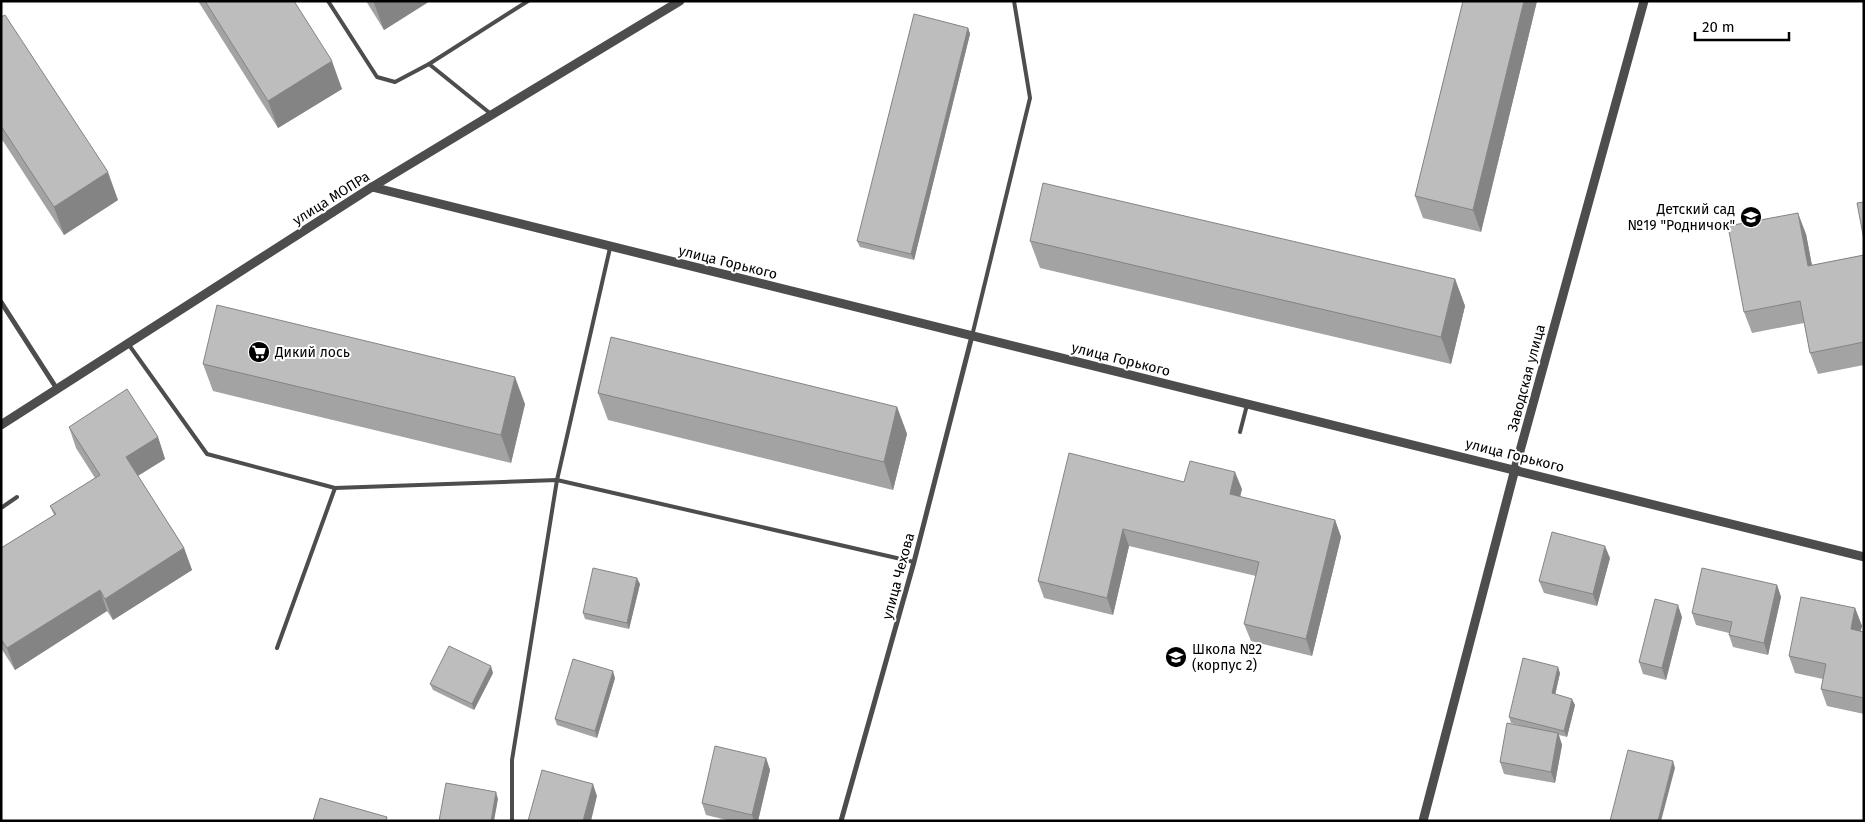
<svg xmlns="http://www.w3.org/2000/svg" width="1865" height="822" font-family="'Fira Sans',sans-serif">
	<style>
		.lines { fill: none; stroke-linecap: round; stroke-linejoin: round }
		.service { stroke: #4d4d4d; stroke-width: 4 }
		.minor { stroke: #4d4d4d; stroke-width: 5 }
		.tertiary { stroke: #4d4d4d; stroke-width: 9 }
		.wall { fill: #a3a3a3 }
		.shaded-wall { fill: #848484 }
		.building { fill: #bdbdbd; stroke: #848484 }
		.labels { text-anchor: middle; stroke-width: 4; stroke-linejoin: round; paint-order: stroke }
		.street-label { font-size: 14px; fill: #000; stroke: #fff }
		.poi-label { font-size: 14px; fill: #000; stroke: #fff; text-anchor: start }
	</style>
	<rect width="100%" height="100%" fill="#fff"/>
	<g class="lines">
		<!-- service -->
		<g class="service">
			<polyline points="328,1 377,77 395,82 429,64 528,1"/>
			<polyline points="429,64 491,114"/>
			<polyline points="972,336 1030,98 1014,1"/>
			<polyline points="129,345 207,454 335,488 557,480 914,562"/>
			<polyline points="1240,432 1247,405"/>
			<polyline points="1,508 17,497"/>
			<polyline points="277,648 335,488"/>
			<polyline points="512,821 512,760 557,480 610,248"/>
		</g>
		<!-- minor -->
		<g class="minor">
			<polyline points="1,302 57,389"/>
			<polyline points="841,821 914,562 972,336"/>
		</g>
		<!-- tertiary -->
		<g class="tertiary">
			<polyline points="372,187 1864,557"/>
			<polyline points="1,425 372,187 680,1"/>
			<polyline points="1423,821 1515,469 1644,1"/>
		</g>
	</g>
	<!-- wall -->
	<g class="wall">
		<polygon points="198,1 294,1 342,89 278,128"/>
		<polygon points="366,1 430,1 384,30"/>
		<polygon points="1463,1 1537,1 1481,232 1423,218 1415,196"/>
		<polygon points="1,17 118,200 64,235 1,138"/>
		<polygon points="968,28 970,34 914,260 860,247 857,241"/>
		<polygon points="1806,234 1812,265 1864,255 1864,365 1818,374 1810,353 1804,323 1752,333 1744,312"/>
		<polygon points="1030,241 1455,279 1465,306 1451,364 1040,268"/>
		<polygon points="203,364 525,404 511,463 213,391"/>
		<polygon points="598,393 897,407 907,434 893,490 608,420"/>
		<polygon points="69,427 158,437 165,459 138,476 184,548 192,570 113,620 107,611 15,670 1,648 1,548 54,515 50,506 95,478 76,448"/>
		<polygon points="1184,482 1242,489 1240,497 1335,520 1341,537 1312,656 1251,641 1244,624 1256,576 1129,546 1113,615 1044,598 1038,581"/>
		<polygon points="1610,558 1597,606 1544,593 1539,581"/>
		<polygon points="640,584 629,629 585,619 583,613"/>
		<polygon points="1777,585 1781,597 1768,655 1733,647 1729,635 1729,633 1696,625 1692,613"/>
		<polygon points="1855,608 1862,626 1860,631 1864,632 1864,714 1827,706 1821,689 1823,679 1795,673 1789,656"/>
		<polygon points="1682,617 1666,680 1643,674 1639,662"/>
		<polygon points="493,673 474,710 433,690 430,684"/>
		<polygon points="1560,673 1555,694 1575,705 1567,737 1559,735 1562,745 1555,783 1504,774 1500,762 1535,729 1511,723 1509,717"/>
		<polygon points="615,678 597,738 557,725 555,719"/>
		<polygon points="766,758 770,770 758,821 731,821 706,815 702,803"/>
	</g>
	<!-- shaded-wall -->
	<g class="shaded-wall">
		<polygon points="376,1 430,1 384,30 374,3"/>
		<polygon points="1524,1 1537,1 1481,232 1473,210"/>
		<polygon points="968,28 970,34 914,260 911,254"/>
		<polygon points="332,61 342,89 278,128 268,101"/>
		<polygon points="108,172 118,200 64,235 54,207"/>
		<polygon points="1798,213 1806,234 1816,287 1808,266"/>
		<polygon points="1455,279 1465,306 1451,364 1441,337"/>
		<polygon points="515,377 525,404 511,463 501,435"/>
		<polygon points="897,407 907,434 893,490 884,462"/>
		<polygon points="158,437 165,459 134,478 126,457"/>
		<polygon points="1235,472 1242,489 1236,512 1230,494"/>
		<polygon points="1335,520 1341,537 1312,656 1306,639"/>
		<polygon points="1123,529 1129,546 1113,615 1107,598"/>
		<polygon points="1605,546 1610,558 1597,606 1593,594"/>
		<polygon points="184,548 192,570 113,620 105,599"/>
		<polygon points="637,578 640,584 629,629 627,623"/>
		<polygon points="1777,585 1781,597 1768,655 1764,643"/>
		<polygon points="100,590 107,611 15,670 7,648"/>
		<polygon points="1678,605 1682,617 1666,680 1662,668"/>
		<polygon points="1855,608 1862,626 1857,646 1851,629"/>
		<polygon points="491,666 493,673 474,710 472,704"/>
		<polygon points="1558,667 1560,673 1554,700 1552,693"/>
		<polygon points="613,671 615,678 597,738 595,731"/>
		<polygon points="1572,699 1575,705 1567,737 1564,731"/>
		<polygon points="1558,733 1562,745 1555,783 1551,772"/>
		<polygon points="766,758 770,770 758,821 754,821 752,815"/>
		<polygon points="1673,761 1675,768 1661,821 1658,821"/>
		<polygon points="593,784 597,796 591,821 583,821"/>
		<polygon points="496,792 498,799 494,821 491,821"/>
	</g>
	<!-- building -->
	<g class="building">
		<polygon points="205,1 294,1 332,61 268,101"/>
		<polygon points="1463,1 1524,1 1473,210 1415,196"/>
		<polygon points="914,14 968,28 911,254 857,241"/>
		<polygon points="5,15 108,172 54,207 1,126 1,17"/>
		<polygon points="1043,183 1455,279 1441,337 1030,241"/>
		<polygon points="1864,202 1864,240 1857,203"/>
		<polygon points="1798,213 1808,266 1864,255 1864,342 1810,353 1800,301 1744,312 1728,226"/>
		<polygon points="217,305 515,377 501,435 203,364"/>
		<polygon points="611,337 897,407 884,462 598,393"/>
		<polygon points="127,389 158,437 126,457 184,548 105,599 100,590 7,648 1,639 1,548 56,514 50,506 100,475 69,427"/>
		<polygon points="1069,453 1184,482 1190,461 1235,472 1230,494 1335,520 1306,639 1244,624 1259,562 1123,529 1107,598 1038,581"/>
		<polygon points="1552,532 1605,546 1593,594 1539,581"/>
		<polygon points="593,568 637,578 627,623 583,613"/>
		<polygon points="1702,568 1777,585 1764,643 1729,635 1732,622 1692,613"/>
		<polygon points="1801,597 1855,608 1851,629 1864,632 1864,698 1821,689 1826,664 1789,656"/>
		<polygon points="1655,599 1678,605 1662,668 1639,662"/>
		<polygon points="449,646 491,666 472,704 430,684"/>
		<polygon points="1523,658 1558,667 1552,693 1572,699 1564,731 1509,717"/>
		<polygon points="573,659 613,671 595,731 555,719"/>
		<polygon points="1507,723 1558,733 1551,772 1500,762"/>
		<polygon points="715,746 766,758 752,815 702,803"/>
		<polygon points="1628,750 1673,761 1658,821 1610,821"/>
		<polygon points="542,770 593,784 583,821 528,821"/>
		<polygon points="446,783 496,792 491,821 439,821"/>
		<polygon points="320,798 387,817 386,821 313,821"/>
	</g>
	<!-- icons -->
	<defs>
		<g id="school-disc" transform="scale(1.125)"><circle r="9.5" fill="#000" stroke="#fff"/><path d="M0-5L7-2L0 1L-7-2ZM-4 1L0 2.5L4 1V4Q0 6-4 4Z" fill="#fff"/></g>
		<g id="supermarket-disc" transform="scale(1.125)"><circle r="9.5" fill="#000" stroke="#fff"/><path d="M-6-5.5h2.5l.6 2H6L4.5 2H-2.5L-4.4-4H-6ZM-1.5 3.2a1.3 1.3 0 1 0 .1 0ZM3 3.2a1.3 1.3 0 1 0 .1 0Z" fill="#fff"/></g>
	</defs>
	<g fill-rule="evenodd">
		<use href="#school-disc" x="1751" y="217"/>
		<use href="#supermarket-disc" x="259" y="352"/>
		<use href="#school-disc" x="1176" y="657"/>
	</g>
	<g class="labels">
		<!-- street labels -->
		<g class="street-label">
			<text transform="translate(331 198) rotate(-32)" y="5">улица МОПРа</text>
			<text transform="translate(728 262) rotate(14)" y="5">улица Горького</text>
			<text transform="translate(1121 359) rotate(14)" y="5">улица Горького</text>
			<text transform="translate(1526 378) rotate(-75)" y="5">Заводская улица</text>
			<text transform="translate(1515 455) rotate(14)" y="5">улица Горького</text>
			<text transform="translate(898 576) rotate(-75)" y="5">улица Чехова</text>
		</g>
		<!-- poi labels -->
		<g class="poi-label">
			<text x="1735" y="214" text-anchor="end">Детский сад<tspan x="1735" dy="16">№19 "Родничок"</tspan></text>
			<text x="275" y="357">Дикий лось</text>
			<text x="1192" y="654">Школа №2<tspan x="1192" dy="16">(корпус 2)</tspan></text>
		</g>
	</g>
	<!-- border -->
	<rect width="1865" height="822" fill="none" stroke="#000000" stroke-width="5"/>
	<!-- scale -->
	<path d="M1695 32v8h94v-8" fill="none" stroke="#000000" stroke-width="2.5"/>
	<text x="1702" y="32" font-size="15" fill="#000000" stroke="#ffffff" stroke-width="4" paint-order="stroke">20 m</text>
</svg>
